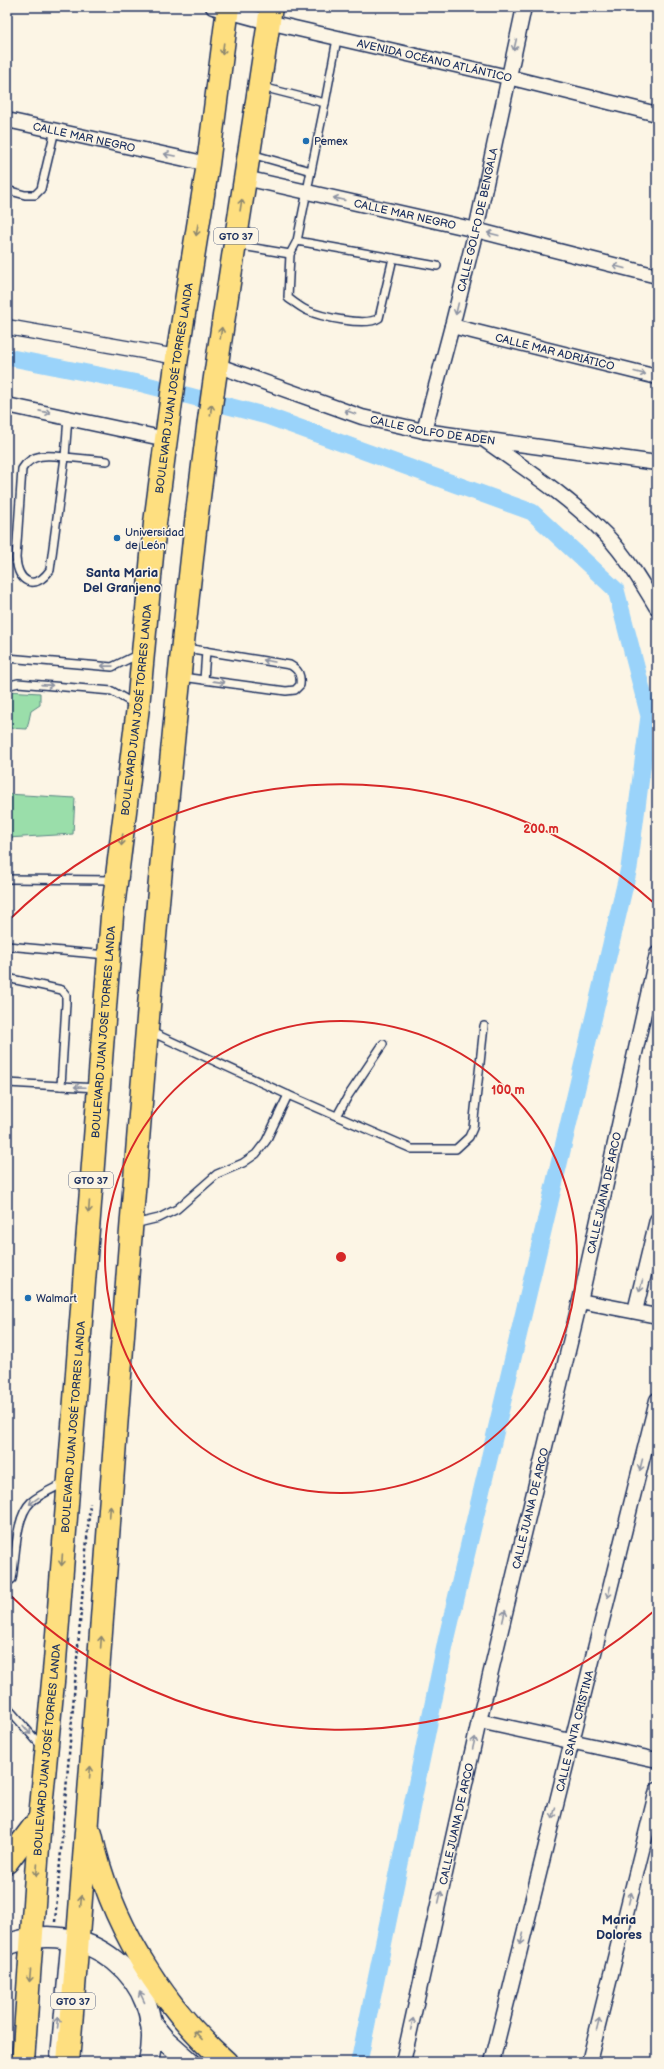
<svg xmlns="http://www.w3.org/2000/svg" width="664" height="2069" font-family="'Balsamiq Sans',sans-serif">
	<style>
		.green { fill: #9adeaa; stroke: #5a8684 }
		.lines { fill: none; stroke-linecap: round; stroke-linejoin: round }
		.canal { stroke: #9ad3fa; stroke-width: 17 }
		.service-casing { stroke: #1b2f5e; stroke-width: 10 }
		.minor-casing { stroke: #1b2f5e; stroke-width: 17 }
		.secondary-casing { stroke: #1b2f5e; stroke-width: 23 }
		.primary-casing { stroke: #1b2f5e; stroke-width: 25 }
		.path { stroke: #1b2f5e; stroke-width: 2.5; stroke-dasharray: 3 3; stroke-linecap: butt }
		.service { stroke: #fcf5e5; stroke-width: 7 }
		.minor { stroke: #fcf5e5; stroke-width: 14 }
		.secondary { stroke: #fcf5e5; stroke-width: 20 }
		.primary { stroke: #fedf80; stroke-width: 22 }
		.oneway { stroke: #8c92a2 }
		.oneway2 { stroke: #8c876f }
		.ring { fill: none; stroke: #d62828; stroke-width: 2 }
		.poi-dot { fill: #1f6fb2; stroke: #fcf5e5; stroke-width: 1.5 }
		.labels { text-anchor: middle; stroke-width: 3; stroke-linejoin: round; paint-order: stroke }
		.shield { fill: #fcf5e5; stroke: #5e6a86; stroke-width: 1 }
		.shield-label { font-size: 10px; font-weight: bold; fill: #1b2f5e }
		.street-label { font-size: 11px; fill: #1b2f5e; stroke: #fcf5e5 }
		.poi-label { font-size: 11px; fill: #1b2f5e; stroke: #fcf5e5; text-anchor: start }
		.quarter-label { font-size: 13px; font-weight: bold; fill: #1b2f5e; stroke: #fcf5e5 }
		.centre { fill: #d62828; stroke: #fcf5e5; stroke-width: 2 }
		.ring-label { font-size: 12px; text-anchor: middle; font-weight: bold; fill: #d62828; stroke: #fcf5e5; stroke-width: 3; stroke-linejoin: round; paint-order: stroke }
	</style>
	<rect width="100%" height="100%" fill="#fcf5e5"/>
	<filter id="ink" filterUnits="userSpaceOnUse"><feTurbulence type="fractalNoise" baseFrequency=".025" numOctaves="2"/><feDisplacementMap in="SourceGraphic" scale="8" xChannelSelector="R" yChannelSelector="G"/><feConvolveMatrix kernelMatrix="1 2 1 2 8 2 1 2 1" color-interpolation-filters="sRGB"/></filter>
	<g filter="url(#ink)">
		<!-- green -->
		<g class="green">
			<polygon points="7,691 40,693 40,705 31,711 27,729 7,728"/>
			<polygon points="7,794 75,798 73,834 7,838"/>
		</g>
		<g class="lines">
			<!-- canal -->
			<polyline class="canal" points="7,357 143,384 267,416 532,512 616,590 649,716 629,868 446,1641 359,2062"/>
			<!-- service casing -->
			<g class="service-casing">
				<g id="service">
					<polyline points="325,103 337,39"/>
					<polyline points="251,154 311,171 325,103 262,87"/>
					<polyline points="7,190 25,195 35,195 41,189 55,130"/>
					<polyline points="297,241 311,171"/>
					<polyline points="236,245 290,254 297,241 437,266"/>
					<path d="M290 254 288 298C294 302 300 307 306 310 321 317 366 327 379 318L393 258"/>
					<path d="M68 417 65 457C48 455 32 453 22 469L16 558C18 582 34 592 50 570L65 457 107 461"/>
					<polyline points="7,658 112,667 139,654"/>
					<path d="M182 677 286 691 295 690 300 685C301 675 299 670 290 665L186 648"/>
					<polyline points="204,680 206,651"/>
					<polyline points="7,686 18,683 112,691 134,704"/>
					<polyline points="7,879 115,880"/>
					<polyline points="7,946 107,955"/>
					<polyline points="7,978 62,990 66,995 66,1004 61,1086 7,1083"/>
					<polyline points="149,1031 288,1095 412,1149 456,1149 469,1137 473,1128 484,1026"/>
					<polyline points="61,1086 98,1088"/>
					<polyline points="337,1116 348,1096 383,1044"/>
					<polyline points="134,1224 159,1218 177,1209 217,1174 243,1163 256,1154 266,1141 288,1095"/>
					<path d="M7 1583 12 1579C16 1557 15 1517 31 1502 40 1494 55 1488 66 1482"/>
					<polyline points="7,1707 42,1747"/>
					<polyline points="54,2062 65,1941"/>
				</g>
			</g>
			<!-- minor casing -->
			<g class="minor-casing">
				<g id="minor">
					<path id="s1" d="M213 7 268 22 508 77 657 114"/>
					<path id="s2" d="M7 120 208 164"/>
					<path id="s3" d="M245 178 476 230 657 276"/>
					<path id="s4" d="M452 326 657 377"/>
					<polyline points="7,327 177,357"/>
					<path id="s5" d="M216 365 362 417 424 431 657 463"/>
					<polyline points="7,405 166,439"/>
					<path id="s6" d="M424 431 452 326 476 230 524 7"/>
					<path d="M486 441C527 470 570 498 606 535 626 556 642 583 657 608"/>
					<polyline points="580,1301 657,1316"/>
					<polyline points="635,1311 657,1220"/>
					<polyline points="479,1721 657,1760"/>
					<path id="s7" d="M403 2062 479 1721 580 1301 657 954"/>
					<path id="s8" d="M492 2062 657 1400"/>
					<polyline points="589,2062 657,1790"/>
				</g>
			</g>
			<!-- secondary casing -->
			<g class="secondary-casing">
				<g id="secondary">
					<path d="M7 1945C84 1914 169 1978 149 2062"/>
					<polyline points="150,2022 164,2039 190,2062"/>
				</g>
			</g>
			<!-- primary casing -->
			<g class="primary-casing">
				<g id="primary">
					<path d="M91 1834C109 1920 160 2004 226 2062"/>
					<polyline points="7,1862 40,1818"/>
					<path id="s9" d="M23 2062 40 1818 55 1661 112 916 138 707 155 523 166 439 177 357 208 164 228 7"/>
					<path d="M68 2062C110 1552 138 1040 195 531 215 356 246 182 271 7"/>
				</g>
			</g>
			<!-- path -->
			<polyline class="path" points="55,1922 90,1503"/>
			<!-- service -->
			<use href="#service" class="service"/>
			<!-- minor -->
			<use href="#minor" class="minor"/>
			<!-- secondary -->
			<use href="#secondary" class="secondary"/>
			<!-- primary -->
			<use href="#primary" class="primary"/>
		</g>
		<!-- one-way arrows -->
		<defs><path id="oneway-shaft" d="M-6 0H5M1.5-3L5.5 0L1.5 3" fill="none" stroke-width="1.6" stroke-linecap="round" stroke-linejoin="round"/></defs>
		<g class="oneway">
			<use href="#oneway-shaft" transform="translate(515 45) rotate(103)"/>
			<use href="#oneway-shaft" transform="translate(170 155) rotate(-168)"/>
			<use href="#oneway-shaft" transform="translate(339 199) rotate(-167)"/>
			<use href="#oneway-shaft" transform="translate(493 234) rotate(-166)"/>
			<use href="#oneway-shaft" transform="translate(619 267) rotate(-166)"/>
			<use href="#oneway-shaft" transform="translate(457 309) rotate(103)"/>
			<use href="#oneway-shaft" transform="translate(640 373) rotate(14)"/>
			<use href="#oneway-shaft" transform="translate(45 412) rotate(11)"/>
			<use href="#oneway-shaft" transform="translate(350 412) rotate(-160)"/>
			<use href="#oneway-shaft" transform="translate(269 661) rotate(-170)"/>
			<use href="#oneway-shaft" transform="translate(107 666) rotate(-179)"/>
			<use href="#oneway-shaft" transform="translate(219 682) rotate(8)"/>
			<use href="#oneway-shaft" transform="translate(47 685) rotate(4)"/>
			<use href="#oneway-shaft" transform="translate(80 1087) rotate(-178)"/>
			<use href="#oneway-shaft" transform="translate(641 1286) rotate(104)"/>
			<use href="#oneway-shaft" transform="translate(641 1465) rotate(104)"/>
			<use href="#oneway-shaft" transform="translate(34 1501) rotate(144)"/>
			<use href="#oneway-shaft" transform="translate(609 1592) rotate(104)"/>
			<use href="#oneway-shaft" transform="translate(504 1616) rotate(-77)"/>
			<use href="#oneway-shaft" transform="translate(27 1730) rotate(49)"/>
			<use href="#oneway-shaft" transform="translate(474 1743) rotate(-77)"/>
			<use href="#oneway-shaft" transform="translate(554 1813) rotate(104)"/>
			<use href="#oneway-shaft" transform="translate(440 1897) rotate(-77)"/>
			<use href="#oneway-shaft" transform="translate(630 1898) rotate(-76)"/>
			<use href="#oneway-shaft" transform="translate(522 1939) rotate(104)"/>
			<use href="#oneway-shaft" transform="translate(142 1997) rotate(-115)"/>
			<use href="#oneway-shaft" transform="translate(58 2023) rotate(-85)"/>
			<use href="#oneway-shaft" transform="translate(412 2024) rotate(-77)"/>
			<use href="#oneway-shaft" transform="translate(598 2024) rotate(-76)"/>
		</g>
		<g class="oneway2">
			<use href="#oneway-shaft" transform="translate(223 49) rotate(97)"/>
			<use href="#oneway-shaft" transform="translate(241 205) rotate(-81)"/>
			<use href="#oneway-shaft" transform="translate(197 230) rotate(99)"/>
			<use href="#oneway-shaft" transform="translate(221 333) rotate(-82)"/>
			<use href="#oneway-shaft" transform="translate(211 410) rotate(-83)"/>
			<use href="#oneway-shaft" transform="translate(122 840) rotate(97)"/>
			<use href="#oneway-shaft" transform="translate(89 1207) rotate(94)"/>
			<use href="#oneway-shaft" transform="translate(110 1512) rotate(-86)"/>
			<use href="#oneway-shaft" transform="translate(62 1560) rotate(94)"/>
			<use href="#oneway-shaft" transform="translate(101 1642) rotate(-86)"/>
			<use href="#oneway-shaft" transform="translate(90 1772) rotate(-85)"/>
			<use href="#oneway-shaft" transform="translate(37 1870) rotate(94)"/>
			<use href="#oneway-shaft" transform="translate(81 1901) rotate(-86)"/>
			<use href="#oneway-shaft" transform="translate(30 1976) rotate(95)"/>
			<use href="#oneway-shaft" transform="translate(198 2035) rotate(-133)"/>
		</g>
	</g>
	<!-- distance rings -->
	<g class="ring">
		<circle cx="341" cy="1257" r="236"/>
		<path d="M654 1611A473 473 0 0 1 9 1594M9 920A473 473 0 0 1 654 903"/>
	</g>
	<!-- markers -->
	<g class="poi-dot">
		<circle cx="306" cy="141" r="4"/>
		<circle cx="117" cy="538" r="4"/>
		<circle cx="28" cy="1298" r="4"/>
	</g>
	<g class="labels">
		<!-- shield labels -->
		<g class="shield">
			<rect x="214" y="228" width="44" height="16" rx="3"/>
			<rect x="69" y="1172" width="44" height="16" rx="3"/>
			<rect x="51" y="1993" width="44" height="16" rx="3"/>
		</g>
		<g class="shield-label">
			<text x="236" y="240">GTO 37</text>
			<text x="91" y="1184">GTO 37</text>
			<text x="73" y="2005">GTO 37</text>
		</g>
		<!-- street labels -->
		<g class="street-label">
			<text dy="4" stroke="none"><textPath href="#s1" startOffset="228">AVENIDA OCÉANO ATLÁNTICO</textPath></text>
			<text dy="4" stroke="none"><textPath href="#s2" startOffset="79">CALLE MAR NEGRO</textPath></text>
			<text dy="4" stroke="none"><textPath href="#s3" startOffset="164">CALLE MAR NEGRO</textPath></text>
			<text dy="4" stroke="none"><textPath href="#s6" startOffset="218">CALLE GOLFO DE BENGALA</textPath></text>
			<text dy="4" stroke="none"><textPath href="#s4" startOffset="106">CALLE MAR ADRIÁTICO</textPath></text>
			<text dy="4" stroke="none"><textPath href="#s9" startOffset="1681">BOULEVARD JUAN JOSÉ TORRES LANDA</textPath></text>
			<text dy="4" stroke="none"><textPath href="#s5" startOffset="227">CALLE GOLFO DE ADEN</textPath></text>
			<text dy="4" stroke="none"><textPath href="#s9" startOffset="1357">BOULEVARD JUAN JOSÉ TORRES LANDA</textPath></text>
			<text dy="4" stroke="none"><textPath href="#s9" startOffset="1033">BOULEVARD JUAN JOSÉ TORRES LANDA</textPath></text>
			<text dy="4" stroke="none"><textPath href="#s7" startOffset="892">CALLE JUANA DE ARCO</textPath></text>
			<text dy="4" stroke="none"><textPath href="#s9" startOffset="637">BOULEVARD JUAN JOSÉ TORRES LANDA</textPath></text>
			<text dy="4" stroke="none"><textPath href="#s7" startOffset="568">CALLE JUANA DE ARCO</textPath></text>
			<text dy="4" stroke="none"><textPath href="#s8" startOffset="341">CALLE SANTA CRISTINA</textPath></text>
			<text dy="4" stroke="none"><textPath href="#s9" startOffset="313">BOULEVARD JUAN JOSÉ TORRES LANDA</textPath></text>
			<text dy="4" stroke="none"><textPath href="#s7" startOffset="244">CALLE JUANA DE ARCO</textPath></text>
		</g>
		<!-- poi labels -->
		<g class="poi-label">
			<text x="314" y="145">Pemex</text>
			<text x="125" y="536">Universidad<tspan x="125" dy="13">de León</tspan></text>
			<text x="36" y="1302">Walmart</text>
		</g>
		<!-- quarter labels -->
		<g class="quarter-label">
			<text x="122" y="577">Santa Maria<tspan x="122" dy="15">Del Granjeno</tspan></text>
			<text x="619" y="1924">Maria<tspan x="619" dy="15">Dolores</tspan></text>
		</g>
	</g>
	<circle cx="341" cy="1257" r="6" class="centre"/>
	<g class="ring-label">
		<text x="541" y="833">200 m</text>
		<text x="508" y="1094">100 m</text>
	</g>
	<!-- margin -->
	<rect width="664" height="2069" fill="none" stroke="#fcf5e5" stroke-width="24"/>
	<rect x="12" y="12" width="640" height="2045" fill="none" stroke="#1b2f5e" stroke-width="1.5" filter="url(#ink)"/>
</svg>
